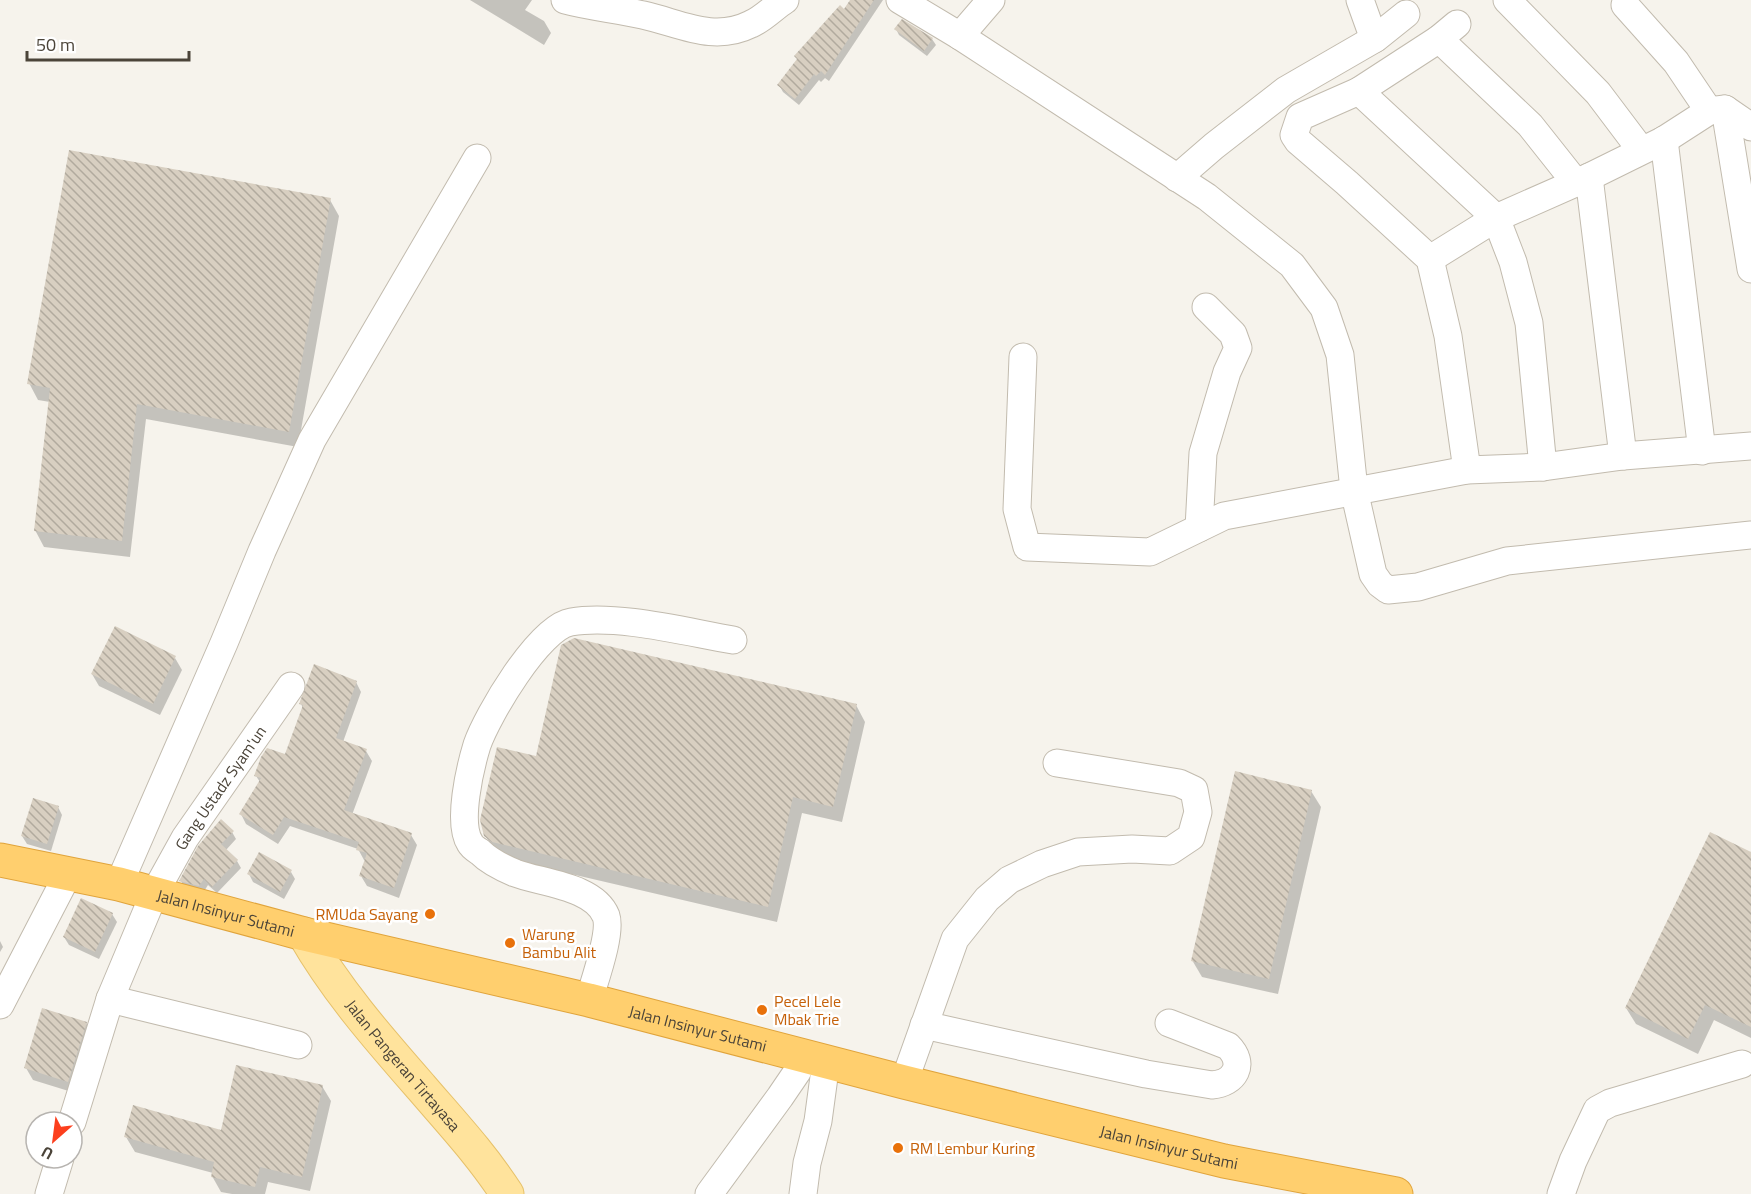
<svg xmlns="http://www.w3.org/2000/svg" width="1751" height="1194" font-family="'Titillium Web',sans-serif">
	<style>
		.shadow { fill: #0003 }
		.building { fill: url(#building-back-hatch) }
		.lines { fill: none; stroke-linecap: round; stroke-linejoin: round }
		.minor-casing { stroke: #c2bbae; stroke-width: 29 }
		.major-casing { stroke: #e6c16a; stroke-width: 35 }
		.highway-casing { stroke: #e0a43c; stroke-width: 35 }
		.minor { stroke: #fff; stroke-width: 27 }
		.major { stroke: #ffe39c; stroke-width: 33 }
		.highway { stroke: #ffcf6e; stroke-width: 33 }
		.food-dot { fill: #e8710a; stroke: #fff; stroke-width: 2 }
		.labels { text-anchor: middle; stroke-width: 5; stroke-linejoin: round; paint-order: stroke }
		.street-label { font-size: 16px; fill: #4b4439; stroke: #fff }
		.food-label { font-size: 16px; fill: #c56008; stroke: #fff; text-anchor: start }
	</style>
	<defs>
		<pattern id="building-back-hatch" width="6" height="6" patternUnits="userSpaceOnUse" patternTransform="scale(1.5)"><rect width="6" height="6" fill="#d8cfc1"/><path d="M-1 5l2 2M0 0l6 6M5-1l2 2" fill="none" stroke="#b1aa9e"/></pattern>
	</defs>
	<rect width="100%" height="100%" fill="#f6f3ec"/>
	<!-- shadow -->
	<g class="shadow">
		<polygon points="470,0 532,0 525,10 544,21 551,33 544,45"/>
		<polygon points="852,0 883,0 829,81 825,78 821,82 819,80 799,105 783,92 779,85 844,11"/>
		<polygon points="902,21 932,39 936,45 927,56 899,35 896,29"/>
		<polygon points="330,200 339,216 298,447 146,419 130,557 44,547 35,530 50,402 38,400 29,383"/>
		<polygon points="115,628 175,658 182,670 160,715 99,686 92,674"/>
		<polygon points="356,682 361,692 343,742 366,751 372,761 352,815 411,835 417,845 399,898 367,886 361,876 366,860 364,860 358,849 290,826 278,844 246,824 241,814 260,782 256,776 286,755 303,708 301,704"/>
		<polygon points="856,705 865,722 842,822 802,813 777,922 503,858 495,852 485,835 537,758"/>
		<polygon points="1311,791 1321,807 1278,994 1202,977 1192,960"/>
		<polygon points="58,807 62,815 51,851 27,844 22,836"/>
		<polygon points="232,832 236,839 226,850 237,861 241,868 217,893 208,885 203,893 185,888 181,881"/>
		<polygon points="1751,854 1751,1038 1714,1020 1698,1054 1636,1024 1626,1008"/>
		<polygon points="291,872 295,879 284,899 253,882 249,874"/>
		<polygon points="112,914 117,922 99,959 69,945 64,937"/>
		<polygon points="0,941 3,947 0,952"/>
		<polygon points="86,1023 93,1035 75,1093 33,1080 26,1068"/>
		<polygon points="322,1086 331,1101 310,1191 268,1182 265,1194 232,1194 221,1192 212,1176 213,1173 135,1152 126,1137 222,1131"/>
	</g>
	<!-- building -->
	<g class="building">
		<polygon points="850,0 874,0 825,75 821,71 816,76 814,74 795,99 777,85 797,59 794,56 840,5 844,9"/>
		<polygon points="902,19 933,38 924,51 894,29"/>
		<polygon points="69,150 331,198 289,432 137,404 122,541 34,531 50,388 27,384"/>
		<polygon points="115,626 176,656 153,704 91,674"/>
		<polygon points="574,638 857,704 833,807 793,797 768,907 492,842 484,836 480,820 497,747 536,756 561,645"/>
		<polygon points="314,664 357,681 336,738 367,749 344,810 412,833 394,888 359,876 367,853 356,850 359,842 284,817 273,835 239,814 261,778 254,776 261,757 267,748 285,754 303,705 299,704"/>
		<polygon points="1235,771 1312,790 1269,979 1191,961"/>
		<polygon points="33,798 59,806 47,844 21,836"/>
		<polygon points="221,819 234,831 221,844 238,860 212,887 204,879 199,886 179,881 198,846"/>
		<polygon points="1710,832 1751,852 1751,1027 1705,1005 1688,1039 1625,1008"/>
		<polygon points="259,852 292,870 280,892 247,874"/>
		<polygon points="81,898 113,913 95,952 63,937"/>
		<polygon points="42,1008 87,1022 68,1082 24,1068"/>
		<polygon points="236,1065 323,1085 302,1177 260,1167 255,1187 211,1177 214,1162 124,1137 133,1105 221,1130"/>
	</g>
	<g class="lines">
		<!-- minor casing -->
		<g class="minor-casing">
			<g id="minor">
				<path d="M565 0C591 7 617 9 643 15 680 23 713 43 751 24 763 19 774 7 785 0"/>
				<polyline points="900,0 960,36 1207,197 1292,265 1324,308 1340,355 1354,490 1373,574 1380,584 1388,590 1418,587 1507,561 1751,535"/>
				<polyline points="1360,0 1374,39"/>
				<polyline points="1507,0 1598,93 1641,150"/>
				<polyline points="1625,5 1676,62 1709,111"/>
				<polyline points="1457,24 1439,39 1359,91 1300,117 1294,135 1298,141 1347,183 1430,259 1448,336 1467,470"/>
				<polyline points="960,36 991,0"/>
				<polyline points="1439,39 1530,125 1576,183"/>
				<polyline points="1359,91 1496,218 1513,262 1529,323 1543,467"/>
				<polyline points="1725,109 1751,269"/>
				<polyline points="1664,140 1702,451"/>
				<polyline points="1589,177 1664,140 1709,111 1725,109 1751,127"/>
				<polyline points="1177,178 1214,146 1286,90 1376,38 1406,14"/>
				<polyline points="1430,259 1496,218 1589,177 1623,456"/>
				<polyline points="1023,357 1017,509 1027,547 1150,552 1224,516 1467,470 1543,467 1623,456 1751,446"/>
				<polyline points="1199,528 1203,453 1227,372 1238,348 1233,334 1206,307"/>
				<polyline points="119,884 224,643 262,551 312,440 477,158"/>
				<polyline points="110,999 298,1045"/>
				<path d="M589 1000C594 982 612 933 606 916 594 886 541 883 515 873 503 868 489 861 480 852 477 850 472 847 470 843 457 823 470 768 477 745 487 716 539 627 571 622 617 614 686 632 733 640"/>
				<polyline points="0,1005 68,874"/>
				<path d="M924 1025 1146 1074 1212 1085C1235 1083 1246 1064 1228 1046L1169 1023"/>
				<polyline points="904,1082 955,939 987,899 1009,880 1042,864 1078,852 1132,849 1170,851 1191,837 1198,812 1194,790 1179,783 1057,763"/>
				<path id="s1" d="M72 1122 110 999 154 894 185 838 291 686"/>
				<polyline points="49,1194 60,1158"/>
				<polyline points="709,1194 780,1097 797,1072 805,1057"/>
				<polyline points="803,1194 807,1163 818,1121 826,1062"/>
				<polyline points="1561,1194 1573,1161 1597,1110 1610,1103 1742,1064"/>
			</g>
		</g>
		<!-- major casing -->
		<g class="major-casing">
			<g id="major">
				<path id="s2" d="M304 934C336 990 379 1039 421 1087 451 1122 482 1155 507 1194"/>
			</g>
		</g>
		<!-- highway casing -->
		<g class="highway-casing">
			<g id="highway">
				<path id="s3" d="M0 860 119 884 304 934 589 1000 904 1082 1224 1161 1396 1194"/>
			</g>
		</g>
		<!-- minor -->
		<use href="#minor" class="minor"/>
		<!-- major -->
		<use href="#major" class="major"/>
		<!-- highway -->
		<use href="#highway" class="highway"/>
	</g>
	<!-- markers -->
	<g class="food-dot">
		<circle cx="430" cy="914" r="6"/>
		<circle cx="510" cy="943" r="6"/>
		<circle cx="762" cy="1010" r="6"/>
		<circle cx="898" cy="1148" r="6"/>
	</g>
	<g class="labels">
		<!-- street labels -->
		<g class="street-label">
			<text dy="6" stroke="none"><textPath href="#s1" startOffset="368">Gang Ustadz Syam'un</textPath></text>
			<text dy="6" stroke="none"><textPath href="#s3" startOffset="232">Jalan Insinyur Sutami</textPath></text>
			<text dy="6" stroke="none"><textPath href="#s3" startOffset="718">Jalan Insinyur Sutami</textPath></text>
			<text dy="6" stroke="none"><textPath href="#s2" startOffset="165">Jalan Pangeran Tirtayasa</textPath></text>
			<text dy="6" stroke="none"><textPath href="#s3" startOffset="1204">Jalan Insinyur Sutami</textPath></text>
		</g>
		<!-- food labels -->
		<g class="food-label">
			<text x="418" y="920" text-anchor="end">RMUda Sayang</text>
			<text x="522" y="940">Warung<tspan x="522" dy="18">Bambu Alit</tspan></text>
			<text x="774" y="1007">Pecel Lele<tspan x="774" dy="18">Mbak Trie</tspan></text>
			<text x="910" y="1154">RM Lembur Kuring</text>
		</g>
	</g>
	<!-- north arrow -->
	<g transform="translate(54 1140) rotate(208)"><circle r="28" fill="#ffffff" stroke="#b7b4b0" stroke-width="1.5"/>
	<path d="M0-4.5L10 22L0 15L-10 22Z" fill="#fc3f1d"/>
	<text y="-9" font-size="16" font-weight="bold" text-anchor="middle" fill="#4b4439">U</text>
	</g>
	<!-- scale -->
	<path d="M27 51v9h162v-9" fill="none" stroke="#4b4439" stroke-width="3"/>
	<text x="36" y="51" font-size="18" fill="#4b4439" stroke="#ffffff" stroke-width="4.5" paint-order="stroke">50 m</text>
</svg>
